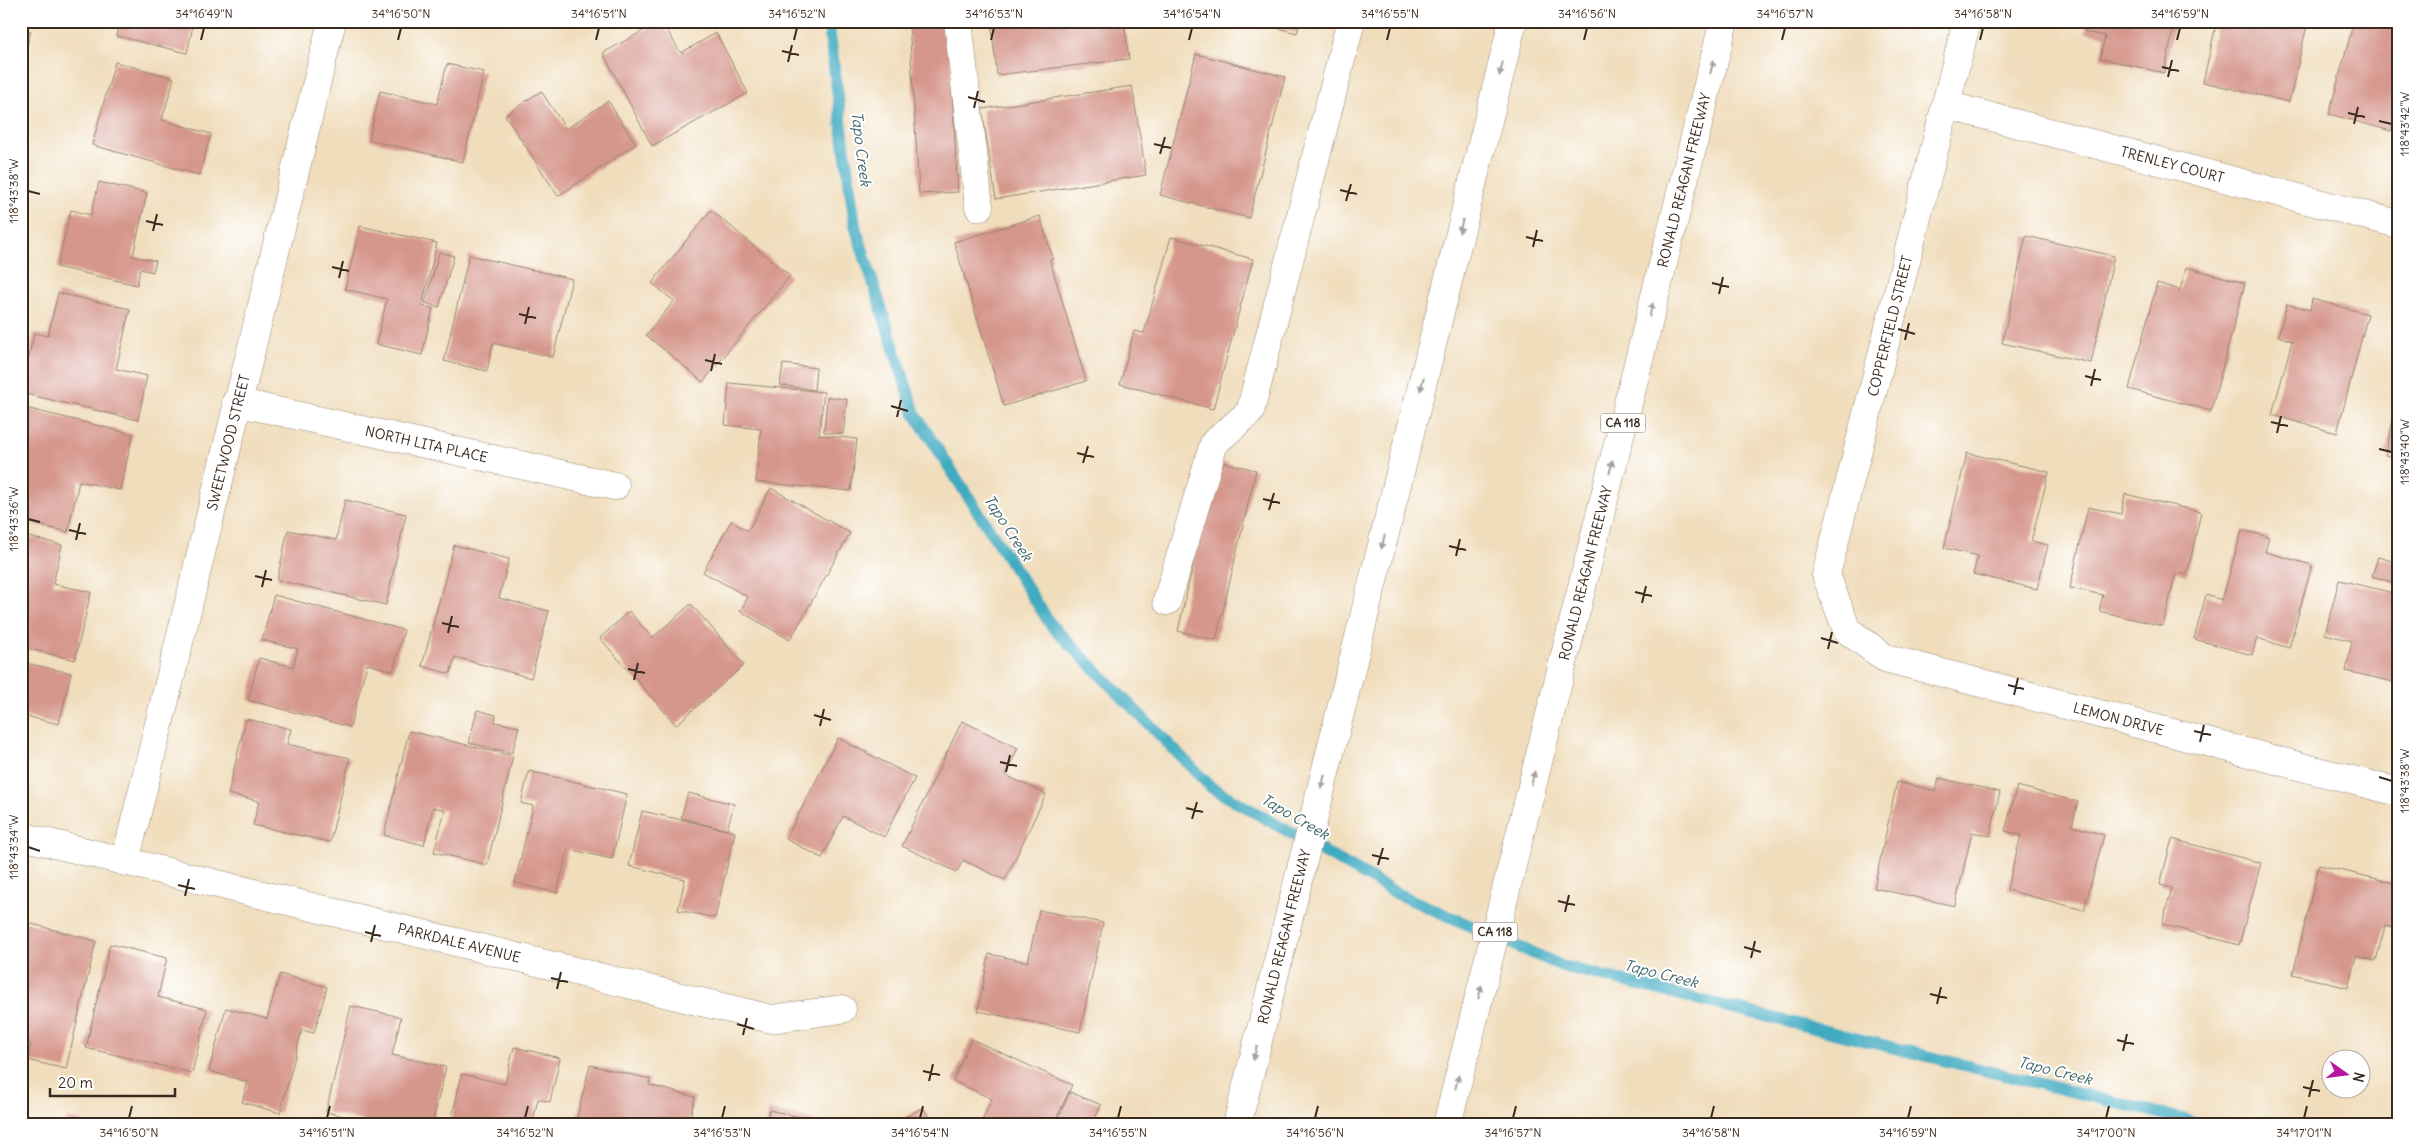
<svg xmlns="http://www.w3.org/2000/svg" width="2419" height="1146" font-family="Delius,sans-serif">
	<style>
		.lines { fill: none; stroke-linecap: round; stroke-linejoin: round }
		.stream { stroke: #41aac1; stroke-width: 12 }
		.building { fill: #d5968c }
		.minor-casing { stroke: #96846d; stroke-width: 29 }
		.highway-casing { stroke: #96846d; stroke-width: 29 }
		.minor { stroke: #fff; stroke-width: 28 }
		.highway { stroke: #fff; stroke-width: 28 }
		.oneway { fill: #a79f9a }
		.ticks { fill: none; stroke: #3b2a1e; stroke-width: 2 }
		.labels { text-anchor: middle; stroke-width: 4; stroke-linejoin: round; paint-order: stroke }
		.shield { fill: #fff; stroke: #766a62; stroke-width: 1 }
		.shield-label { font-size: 12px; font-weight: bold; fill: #3b2a1e }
		.street-label { font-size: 14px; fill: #3b2a1e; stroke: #fff }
		.water-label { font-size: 15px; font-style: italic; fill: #3e6467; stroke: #fff }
		.neatline { fill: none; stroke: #3b2a1e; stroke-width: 2 }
		.ticks-label { font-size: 12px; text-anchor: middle; fill: #3b2a1e }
	</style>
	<rect width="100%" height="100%" fill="#fff"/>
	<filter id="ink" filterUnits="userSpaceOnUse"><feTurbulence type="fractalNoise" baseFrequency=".02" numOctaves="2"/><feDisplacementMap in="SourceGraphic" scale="10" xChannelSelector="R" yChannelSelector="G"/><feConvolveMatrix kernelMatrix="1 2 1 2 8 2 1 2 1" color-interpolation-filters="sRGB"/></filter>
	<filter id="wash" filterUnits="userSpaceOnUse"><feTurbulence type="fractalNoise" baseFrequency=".0096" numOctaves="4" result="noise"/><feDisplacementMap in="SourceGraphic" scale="20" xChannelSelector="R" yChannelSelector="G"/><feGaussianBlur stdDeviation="1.12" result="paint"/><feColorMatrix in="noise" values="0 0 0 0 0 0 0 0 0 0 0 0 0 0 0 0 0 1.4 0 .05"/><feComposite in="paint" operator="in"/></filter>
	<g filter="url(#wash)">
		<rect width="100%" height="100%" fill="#f0ddbc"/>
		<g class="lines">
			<!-- stream -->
			<polyline class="stream" points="828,21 855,226 915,414 1051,625 1212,788 1398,894 1562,966 2207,1125"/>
		</g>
		<g id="blocks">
			<!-- building -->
			<g class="building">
				<polygon points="120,21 194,21 187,53 117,36"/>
				<polygon points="661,21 681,53 716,33 748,93 652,146 603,53"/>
				<polygon points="909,21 948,21 958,192 919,194"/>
				<polygon points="991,21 1124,21 1129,59 997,75"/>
				<polygon points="1250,21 1300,21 1297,33"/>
				<polygon points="2087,21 2175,21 2164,73 2100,58 2105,36 2085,32"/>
				<polygon points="2217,21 2308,21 2289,102 2203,82"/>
				<polygon points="2354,21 2398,21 2398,108 2391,131 2329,114"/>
				<polygon points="21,28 31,31 22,63 21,63"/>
				<polygon points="1196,54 1285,77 1249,218 1160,195"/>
				<polygon points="115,62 174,78 162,120 211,134 199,175 92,145"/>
				<polygon points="447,64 484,72 463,162 369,140 380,91 437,104"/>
				<polygon points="1132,86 1146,175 996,199 982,109"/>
				<polygon points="541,91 566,129 608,101 636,144 558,196 505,115"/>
				<polygon points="99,182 147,193 133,256 156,261 153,272 140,269 137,285 57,267 71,210 91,215"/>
				<polygon points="711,210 790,276 703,382 646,335 674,301 652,283"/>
				<polygon points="1040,216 1053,259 1050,260 1086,381 1004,406 954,242"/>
				<polygon points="360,226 437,243 422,306 433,308 422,355 376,344 387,299 345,289"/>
				<polygon points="2026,236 2114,256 2091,363 2002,343"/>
				<polygon points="1171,237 1253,259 1213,409 1120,384 1134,331 1144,333"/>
				<polygon points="439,252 454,256 439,307 425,303"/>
				<polygon points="469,255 572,279 553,357 493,343 487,371 444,361"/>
				<polygon points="2186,267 2245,283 2211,411 2129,389 2157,283 2180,290"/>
				<polygon points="58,293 130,309 116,369 147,376 138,420 21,393 34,333 48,336"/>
				<polygon points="2312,299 2368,314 2337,433 2272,415 2292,341 2278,336 2287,304 2310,310"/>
				<polygon points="783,364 816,368 814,390 780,385"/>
				<polygon points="729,383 824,392 819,435 857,439 851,491 756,482 761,429 725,425"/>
				<polygon points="827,397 847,399 843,434 824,432"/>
				<polygon points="2397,403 2398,403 2398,458 2385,455"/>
				<polygon points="21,407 133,434 120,490 79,481 68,532 21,521"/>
				<polygon points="1967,453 2049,472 2031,541 2048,545 2037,589 1973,574 1978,556 1944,548"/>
				<polygon points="1217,461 1256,470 1216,640 1178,631"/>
				<polygon points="771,488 850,533 790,640 740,611 748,597 703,572 731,521 748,531"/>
				<polygon points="2125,494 2201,512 2187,575 2176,572 2163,626 2099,611 2103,595 2070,588 2088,507 2121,514"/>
				<polygon points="345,500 406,514 386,605 277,580 288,530 336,540"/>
				<polygon points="2242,530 2269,537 2265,552 2312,565 2289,648 2257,638 2252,655 2194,639 2206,595 2222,600"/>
				<polygon points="21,535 62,545 53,584 91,592 75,660 21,647"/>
				<polygon points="454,545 509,559 499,598 549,611 531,678 455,657 450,674 422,666"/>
				<polygon points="2378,557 2398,563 2398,584 2372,576"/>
				<polygon points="2339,580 2398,594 2398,683 2346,671 2352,641 2325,634"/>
				<polygon points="274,595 404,630 393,671 367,664 350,727 248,700 259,658 293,667 298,649 262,640"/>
				<polygon points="691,604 744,665 676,725 600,638 629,611 652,638"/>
				<polygon points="21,662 71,673 59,724 21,715"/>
				<polygon points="477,710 496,715 495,722 519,727 512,753 469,743"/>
				<polygon points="246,719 291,729 287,744 350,758 330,842 253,825 259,801 228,794"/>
				<polygon points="962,721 1018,748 1005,775 1046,794 1005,880 963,860 957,872 902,846"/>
				<polygon points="409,731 513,756 487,865 434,852 445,810 433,807 424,845 384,835"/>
				<polygon points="838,738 915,778 884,837 843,816 822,858 786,839"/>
				<polygon points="529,771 627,794 612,859 568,849 557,893 515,883 533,806 521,803"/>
				<polygon points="1939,778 2000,792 1990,836 1972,832 1955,906 1874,888 1897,782 1936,791"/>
				<polygon points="2017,786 2078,802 2072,826 2104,835 2084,910 2007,890 2021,835 2005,831"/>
				<polygon points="688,793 734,804 727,830 681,818"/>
				<polygon points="642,811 735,832 715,918 678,910 685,879 629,866"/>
				<polygon points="2172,839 2261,863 2239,945 2162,924 2172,888 2160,885"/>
				<polygon points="2319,865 2398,884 2398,915 2395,928 2385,926 2376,961 2356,956 2348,988 2293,974"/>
				<polygon points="1039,910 1103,923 1080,1032 978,1011 989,954 1028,962"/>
				<polygon points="21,921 96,941 66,1069 27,1060 31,1044 21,1042"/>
				<polygon points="110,944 167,958 158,997 207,1009 192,1073 86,1048"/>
				<polygon points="280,974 327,987 314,1033 302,1030 280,1113 242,1102 248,1082 209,1071 226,1008 267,1019"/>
				<polygon points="351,1006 401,1017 392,1055 446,1067 432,1125 379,1125 326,1112"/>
				<polygon points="971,1039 1072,1085 1053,1125 980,1125 992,1099 953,1081"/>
				<polygon points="514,1047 560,1058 550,1102 538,1099 532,1125 450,1125 462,1074 505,1084"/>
				<polygon points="590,1065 650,1079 649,1085 695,1097 688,1125 575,1125"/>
				<polygon points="1070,1092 1101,1105 1092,1125 1055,1125"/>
				<polygon points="923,1107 933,1125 892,1125"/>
				<polygon points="769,1110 814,1120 813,1125 766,1125"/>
				<polygon points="67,1118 92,1124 92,1125 65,1125"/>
			</g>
		</g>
	</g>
	<g filter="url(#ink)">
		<use href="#blocks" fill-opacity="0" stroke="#96846d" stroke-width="1"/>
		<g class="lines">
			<!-- minor casing -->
			<g class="minor-casing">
				<g id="minor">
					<polyline points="958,21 979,207"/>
					<path id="s1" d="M1967 21 1826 575 1847 630 1885 658 2398 792"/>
					<path id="s2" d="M1946 105 2398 224"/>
					<path id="s3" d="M236 402 615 486"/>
					<polyline points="1167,601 1214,443 1250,412 1351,21"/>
					<path id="s4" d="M21 836 771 1019 842 1009"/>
					<path id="s5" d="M125 862 332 21"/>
				</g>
			</g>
			<!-- highway casing -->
			<g class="highway-casing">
				<g id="highway">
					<path id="s6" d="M1237 1125 1513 21"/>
					<path id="s7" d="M1447 1125 1724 21"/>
				</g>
			</g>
			<!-- minor -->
			<use href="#minor" class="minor"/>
			<!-- highway -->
			<use href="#highway" class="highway"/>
		</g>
		<!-- one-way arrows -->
		<defs><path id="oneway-solid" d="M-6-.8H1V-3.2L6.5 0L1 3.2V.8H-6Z" transform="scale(1.25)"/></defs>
		<g class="oneway">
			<use href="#oneway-solid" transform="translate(1712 67) rotate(-76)"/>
			<use href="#oneway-solid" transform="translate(1501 69) rotate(104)"/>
			<use href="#oneway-solid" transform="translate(1461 226) rotate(104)"/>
			<use href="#oneway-solid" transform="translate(1651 310) rotate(-76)"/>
			<use href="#oneway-solid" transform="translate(1422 384) rotate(104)"/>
			<use href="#oneway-solid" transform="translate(1611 467) rotate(-76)"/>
			<use href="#oneway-solid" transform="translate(1383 542) rotate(104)"/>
			<use href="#oneway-solid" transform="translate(1533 778) rotate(-76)"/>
			<use href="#oneway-solid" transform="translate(1323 782) rotate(104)"/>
			<use href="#oneway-solid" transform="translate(1480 992) rotate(-76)"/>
			<use href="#oneway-solid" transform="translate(1255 1053) rotate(104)"/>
			<use href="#oneway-solid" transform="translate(1457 1082) rotate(-76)"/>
		</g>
	</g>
	<!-- ticks -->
	<path class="ticks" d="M201 40 204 28M398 40 401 28M596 40 599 28M794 40 797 28M991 40 994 28M1189 40 1192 28M1387 40 1390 28M1584 40 1587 28M1782 40 1785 28M1980 40 1983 28M2177 40 2180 28M782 51 799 55M788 62 792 45M2162 67 2179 71M2168 77 2172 60M968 97 985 102M974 108 978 91M2348 113 2365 117M2379 121 2392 124M2354 124 2358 107M1154 144 1171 148M1160 154 1165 137M1340 190 1357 194M28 191 40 194M1346 201 1351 184M146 221 163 225M153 231 157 214M1526 237 1543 241M1533 247 1537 230M332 267 349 271M339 278 343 261M1712 283 1729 287M1719 294 1723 277M519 314 536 318M525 324 529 307M1898 329 1915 334M1905 340 1909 323M705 360 722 364M711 371 715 354M2085 376 2101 380M2091 386 2095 369M891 406 908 411M897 417 901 400M2271 422 2288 426M2277 433 2281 416M2379 449 2392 452M1077 453 1094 457M1083 463 1088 446M1263 499 1280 503M1269 510 1274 493M28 519 40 522M69 530 86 534M76 540 80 523M1449 546 1466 550M1456 556 1460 539M255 576 272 580M262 587 266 570M1635 592 1652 596M1642 603 1646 586M442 623 459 627M448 633 452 616M1821 638 1838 643M1828 649 1832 632M628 669 645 673M634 680 638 663M2008 685 2024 689M2014 695 2018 678M814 715 831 720M820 726 824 709M2194 731 2211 735M2200 742 2204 725M1000 762 1017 766M1006 772 1010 755M2379 777 2392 781M1186 808 1203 812M1192 819 1197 802M28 847 40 851M1372 855 1389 859M1378 865 1383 848M178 885 195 889M185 896 189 879M1558 901 1575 905M1565 912 1569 895M365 932 381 936M371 942 375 925M1744 947 1761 952M1751 958 1755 941M551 978 568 982M557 989 561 972M1930 994 1947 998M1937 1004 1941 987M737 1024 754 1029M743 1035 747 1018M2117 1040 2134 1044M2123 1051 2127 1034M923 1071 940 1075M929 1081 933 1064M2303 1087 2320 1091M2309 1097 2313 1080M129 1118 132 1106M327 1118 330 1106M525 1118 528 1106M722 1118 725 1106M920 1118 923 1106M1118 1118 1121 1106M1315 1118 1318 1106M1513 1118 1516 1106M1711 1118 1714 1106M1908 1118 1911 1106M2106 1118 2109 1106M2304 1118 2307 1106"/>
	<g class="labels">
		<!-- shield labels -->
		<g class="shield">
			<rect x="1600.5" y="413.5" width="45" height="19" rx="4"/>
			<rect x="1472.5" y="922.5" width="45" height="19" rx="4"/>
		</g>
		<g class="shield-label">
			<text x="1623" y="427">CA 118</text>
			<text x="1495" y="936">CA 118</text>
		</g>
		<!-- street labels -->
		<g class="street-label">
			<text dy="5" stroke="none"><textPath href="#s2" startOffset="234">TRENLEY COURT</textPath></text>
			<text dy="5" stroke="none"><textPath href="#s7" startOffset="974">RONALD REAGAN FREEWAY</textPath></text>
			<text transform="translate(1890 326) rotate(-76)" y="5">COPPERFIELD STREET</text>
			<text dy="5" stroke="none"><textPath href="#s5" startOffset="432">SWEETWOOD STREET</textPath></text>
			<text dy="5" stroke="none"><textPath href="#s3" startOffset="195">NORTH LITA PLACE</textPath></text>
			<text dy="5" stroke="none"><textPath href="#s7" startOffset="569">RONALD REAGAN FREEWAY</textPath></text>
			<text dy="5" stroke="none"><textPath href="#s1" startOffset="919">LEMON DRIVE</textPath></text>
			<text dy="5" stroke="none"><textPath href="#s6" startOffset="194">RONALD REAGAN FREEWAY</textPath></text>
			<text dy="5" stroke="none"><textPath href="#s4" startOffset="451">PARKDALE AVENUE</textPath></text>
		</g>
		<!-- water labels -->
		<g class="water-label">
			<text transform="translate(861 149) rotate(83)" y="5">Tapo Creek</text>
			<text transform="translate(1008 528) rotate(57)" y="5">Tapo Creek</text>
			<text transform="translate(1295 817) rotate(30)" y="5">Tapo Creek</text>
			<text transform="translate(1661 974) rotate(14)" y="5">Tapo Creek</text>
			<text transform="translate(2055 1071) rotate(14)" y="5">Tapo Creek</text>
		</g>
	</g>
	<!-- margin -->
	<rect width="2419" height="1146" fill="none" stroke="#fff" stroke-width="55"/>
	<!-- north arrow -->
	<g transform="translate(2346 1074) rotate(104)"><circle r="24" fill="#ffffff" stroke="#b1aaa5"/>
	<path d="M0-4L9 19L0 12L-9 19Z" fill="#b5179e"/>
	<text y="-8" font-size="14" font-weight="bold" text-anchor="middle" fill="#3b2a1e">N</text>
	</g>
	<!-- scale -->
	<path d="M50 1088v8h125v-8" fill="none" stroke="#3b2a1e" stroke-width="2.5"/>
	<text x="58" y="1088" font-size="15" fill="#3b2a1e" stroke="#ffffff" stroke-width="4" paint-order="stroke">20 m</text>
	<rect x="28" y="28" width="2364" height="1090" class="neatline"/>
	<g class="ticks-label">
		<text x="204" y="18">34°16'49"N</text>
		<text x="401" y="18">34°16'50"N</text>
		<text x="599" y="18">34°16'51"N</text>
		<text x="797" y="18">34°16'52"N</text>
		<text x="994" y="18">34°16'53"N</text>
		<text x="1192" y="18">34°16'54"N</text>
		<text x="1390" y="18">34°16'55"N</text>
		<text x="1587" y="18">34°16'56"N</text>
		<text x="1785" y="18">34°16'57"N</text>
		<text x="1983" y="18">34°16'58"N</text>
		<text x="2180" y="18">34°16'59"N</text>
		<text transform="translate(2405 124) rotate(-90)" y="4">118°43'42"W</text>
		<text transform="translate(14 191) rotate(-90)" y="4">118°43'38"W</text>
		<text transform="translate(2405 452) rotate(-90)" y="4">118°43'40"W</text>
		<text transform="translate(14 519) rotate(-90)" y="4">118°43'36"W</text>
		<text transform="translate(2405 781) rotate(-90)" y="4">118°43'38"W</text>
		<text transform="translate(14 847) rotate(-90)" y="4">118°43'34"W</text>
		<text x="129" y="1137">34°16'50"N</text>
		<text x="327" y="1137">34°16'51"N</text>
		<text x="525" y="1137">34°16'52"N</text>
		<text x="722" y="1137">34°16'53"N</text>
		<text x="920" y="1137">34°16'54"N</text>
		<text x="1118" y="1137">34°16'55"N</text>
		<text x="1315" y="1137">34°16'56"N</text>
		<text x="1513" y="1137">34°16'57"N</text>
		<text x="1711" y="1137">34°16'58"N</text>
		<text x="1908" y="1137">34°16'59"N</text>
		<text x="2106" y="1137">34°17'00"N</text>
		<text x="2304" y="1137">34°17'01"N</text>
	</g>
</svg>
